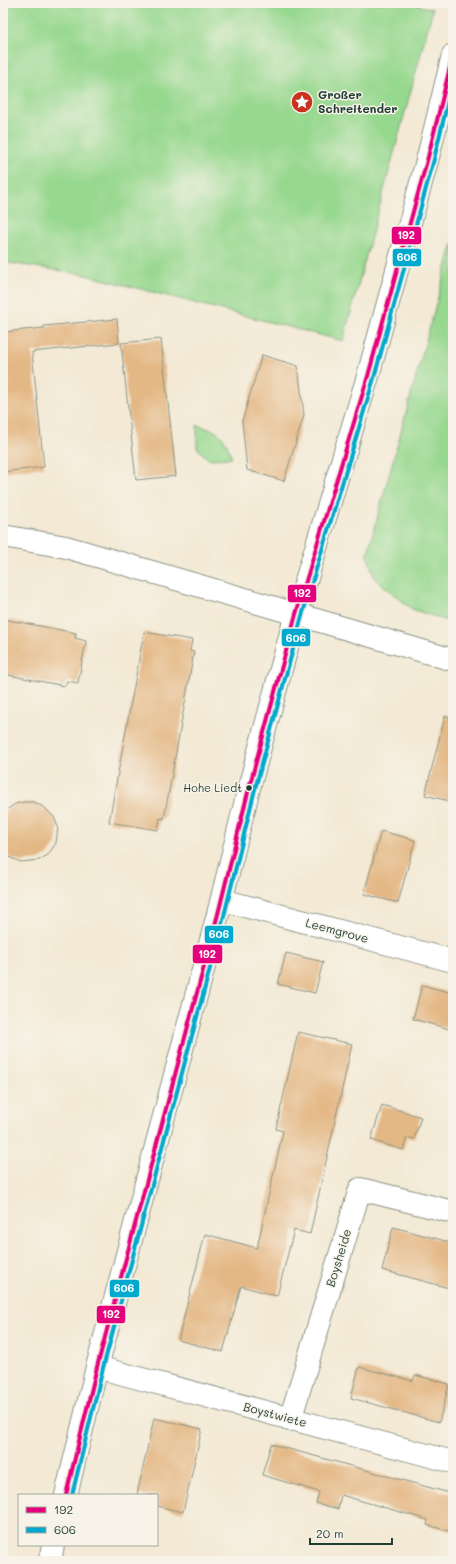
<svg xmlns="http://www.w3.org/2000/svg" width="456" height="1564" font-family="Mali,sans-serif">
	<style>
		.green { fill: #97d88f; stroke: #5b8a62 }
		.building { fill: #e4b885 }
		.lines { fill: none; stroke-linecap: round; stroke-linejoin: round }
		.minor-casing { stroke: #899384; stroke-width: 24 }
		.tertiary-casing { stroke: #899384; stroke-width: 24 }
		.minor { stroke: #fff; stroke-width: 22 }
		.tertiary { stroke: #fff; stroke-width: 22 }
		.bus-1-casing { stroke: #f7f3e8; stroke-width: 7 }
		.bus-2-casing { stroke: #f7f3e8; stroke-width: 7 }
		.bus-1 { stroke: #e5007d; stroke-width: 4 }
		.bus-2 { stroke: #00a9ce; stroke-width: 4 }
		.bus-dot { fill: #1f3d34; stroke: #f7f3e8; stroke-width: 1.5 }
		.labels { text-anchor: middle; stroke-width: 3; stroke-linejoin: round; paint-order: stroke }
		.bus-label { font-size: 11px; fill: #1f3d34; stroke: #f7f3e8; text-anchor: end }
		.poi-label { font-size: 12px; font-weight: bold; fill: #1f3d34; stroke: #f7f3e8; text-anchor: start }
		.street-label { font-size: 12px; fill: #1f3d34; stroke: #f7f3e8 }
		.line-badge { stroke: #f7f3e8; stroke-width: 1.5 }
		.badge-label { font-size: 11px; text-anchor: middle; font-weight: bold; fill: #fff }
	</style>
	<rect width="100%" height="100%" fill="#f7f3e8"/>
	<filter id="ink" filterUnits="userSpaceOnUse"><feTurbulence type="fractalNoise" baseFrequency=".025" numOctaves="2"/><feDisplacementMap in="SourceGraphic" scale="8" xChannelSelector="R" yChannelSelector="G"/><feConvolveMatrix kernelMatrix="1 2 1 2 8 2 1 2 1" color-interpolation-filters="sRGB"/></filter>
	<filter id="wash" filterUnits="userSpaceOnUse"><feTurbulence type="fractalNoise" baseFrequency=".012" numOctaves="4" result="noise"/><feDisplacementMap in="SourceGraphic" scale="16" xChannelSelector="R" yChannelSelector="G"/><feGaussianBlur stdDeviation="0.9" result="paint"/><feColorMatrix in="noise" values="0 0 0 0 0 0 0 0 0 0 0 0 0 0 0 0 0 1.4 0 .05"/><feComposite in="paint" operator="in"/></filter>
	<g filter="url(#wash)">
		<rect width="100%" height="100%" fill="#f3e9d4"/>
		<!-- green -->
		<g class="green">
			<polygon points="3,3 408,3 433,9 343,341 82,274 3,262"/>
			<polygon points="453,242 453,623 412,609 375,579 367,555"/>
			<path d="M197 425C221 432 224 434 232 458L208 459 197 448Z"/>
		</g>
		<g id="blocks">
			<!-- building -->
			<g class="building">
				<polygon points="117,319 119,343 32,352 44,467 3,472 3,332 44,328 44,326"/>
				<polygon points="161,339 176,476 136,480 121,343"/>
				<polygon points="262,355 298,366 304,415 284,481 247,470 242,421"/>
				<polygon points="3,619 76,633 75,638 86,641 78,683 67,681 65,686 3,674"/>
				<polygon points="144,632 192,640 190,651 194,652 164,819 160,818 158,830 109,822"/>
				<polygon points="445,716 453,717 453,802 425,795"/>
				<polygon points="24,802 34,802 45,808 54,817 58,827 56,843 48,855 39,860 21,862 11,858 3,849 3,815 5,811 15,804"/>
				<polygon points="381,831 415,840 398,903 364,894"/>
				<polygon points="286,953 323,962 315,993 278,984"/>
				<polygon points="422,985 453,993 453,1030 413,1019"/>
				<polygon points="298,1032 352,1044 310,1234 294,1230 277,1296 241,1286 223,1352 178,1340 205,1234 257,1248 283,1131 276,1129"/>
				<polygon points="382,1105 421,1117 414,1139 407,1137 403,1150 371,1140"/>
				<polygon points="393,1227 453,1243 453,1289 382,1270"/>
				<polygon points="359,1367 413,1381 415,1375 449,1384 439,1422 351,1398"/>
				<polygon points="154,1418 202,1429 183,1512 157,1506 157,1495 137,1495"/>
				<polygon points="271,1444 453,1494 453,1532 427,1525 428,1520 341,1495 338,1509 316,1503 319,1492 262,1475"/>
			</g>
		</g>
	</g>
	<g filter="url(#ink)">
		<use href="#blocks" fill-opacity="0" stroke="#899384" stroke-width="1"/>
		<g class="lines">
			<!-- minor casing -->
			<g class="minor-casing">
				<g id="minor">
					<polyline points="296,614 453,660"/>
					<polyline points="222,900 453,961"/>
					<polyline points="97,1367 453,1462"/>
					<polyline points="290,1420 360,1189 453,1212"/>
				</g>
			</g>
			<!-- tertiary casing -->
			<g class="tertiary-casing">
				<g id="tertiary">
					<polyline points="3,536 66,547 296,614"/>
					<polyline points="66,1495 97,1367 218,914 249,788 296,614 368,376 428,157 453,55"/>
					<polyline points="50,1561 53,1545"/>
				</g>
			</g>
			<!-- minor -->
			<use href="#minor" class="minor"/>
			<!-- tertiary -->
			<use href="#tertiary" class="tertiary"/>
			<!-- bus-1 casing -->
			<g class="bus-1-casing">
				<polyline id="bus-1" points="66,1495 97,1367 218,914 249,788 296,614 368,376 428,157 453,55"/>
			</g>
			<!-- bus-2 casing -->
			<g class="bus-2-casing">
				<polyline id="bus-2" points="72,1495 103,1368 224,916 255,789 302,616 374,378 434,159 453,80"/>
			</g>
			<!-- bus-1 -->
			<use href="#bus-1" class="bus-1"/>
			<!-- bus-2 -->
			<use href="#bus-2" class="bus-2"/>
		</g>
	</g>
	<!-- icons -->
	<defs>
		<g id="sight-disc" transform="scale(1.15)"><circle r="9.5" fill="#c8321e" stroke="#f7f3e8"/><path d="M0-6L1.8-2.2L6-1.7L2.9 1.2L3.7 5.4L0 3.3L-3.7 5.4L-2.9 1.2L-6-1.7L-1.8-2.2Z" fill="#fff"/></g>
	</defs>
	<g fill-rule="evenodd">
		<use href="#sight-disc" x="302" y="102"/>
	</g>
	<!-- markers -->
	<circle class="bus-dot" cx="249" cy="788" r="3.5"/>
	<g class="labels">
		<!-- bus labels -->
		<g class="bus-label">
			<text x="242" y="792">Hohe Liedt</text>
		</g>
		<!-- poi labels -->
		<g class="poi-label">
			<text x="318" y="99">Großer<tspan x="318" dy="14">Schreitender</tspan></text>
		</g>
		<!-- street labels -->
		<g class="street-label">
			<text transform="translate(337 931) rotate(15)" y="4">Leemgrove</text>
			<text transform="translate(339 1258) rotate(-73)" y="4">Boysheide</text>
			<text transform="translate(275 1415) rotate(15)" y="4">Boystwiete</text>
		</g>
	</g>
	<g class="line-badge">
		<rect x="391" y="226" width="31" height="19" rx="4" fill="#e5007d"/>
		<rect x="392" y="248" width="30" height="19" rx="4" fill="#00a9ce"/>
		<rect x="287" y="584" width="30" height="19" rx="4" fill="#e5007d"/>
		<rect x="281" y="628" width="30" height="19" rx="4" fill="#00a9ce"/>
		<rect x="204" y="925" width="30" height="19" rx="4" fill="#00a9ce"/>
		<rect x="192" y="944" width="31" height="20" rx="4" fill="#e5007d"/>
		<rect x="109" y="1279" width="31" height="19" rx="4" fill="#00a9ce"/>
		<rect x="96" y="1305" width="30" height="19" rx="4" fill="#e5007d"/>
	</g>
	<g class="badge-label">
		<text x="406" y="239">192</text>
		<text x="407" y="261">606</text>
		<text x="302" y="597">192</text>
		<text x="296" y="642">606</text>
		<text x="219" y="938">606</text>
		<text x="207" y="958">192</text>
		<text x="124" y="1292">606</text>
		<text x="111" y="1318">192</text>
	</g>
	<!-- margin -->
	<rect width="456" height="1564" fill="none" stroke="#f7f3e8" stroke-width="16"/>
	<!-- legend -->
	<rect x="18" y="1494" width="140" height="52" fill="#f7f3e8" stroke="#a1aaa0"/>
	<rect x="26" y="1507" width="20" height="6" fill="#e5007d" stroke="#a1aaa0"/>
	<text x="54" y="1514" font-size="12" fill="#1f3d34">192</text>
	<rect x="26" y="1527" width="20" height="6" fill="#00a9ce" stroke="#a1aaa0"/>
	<text x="54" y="1534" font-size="12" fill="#1f3d34">606</text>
	<!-- scale -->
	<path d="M310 1538v6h82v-6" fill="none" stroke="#1f3d34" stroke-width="2"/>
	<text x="316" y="1538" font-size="12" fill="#1f3d34" stroke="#f7f3e8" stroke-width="3" paint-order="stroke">20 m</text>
</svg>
